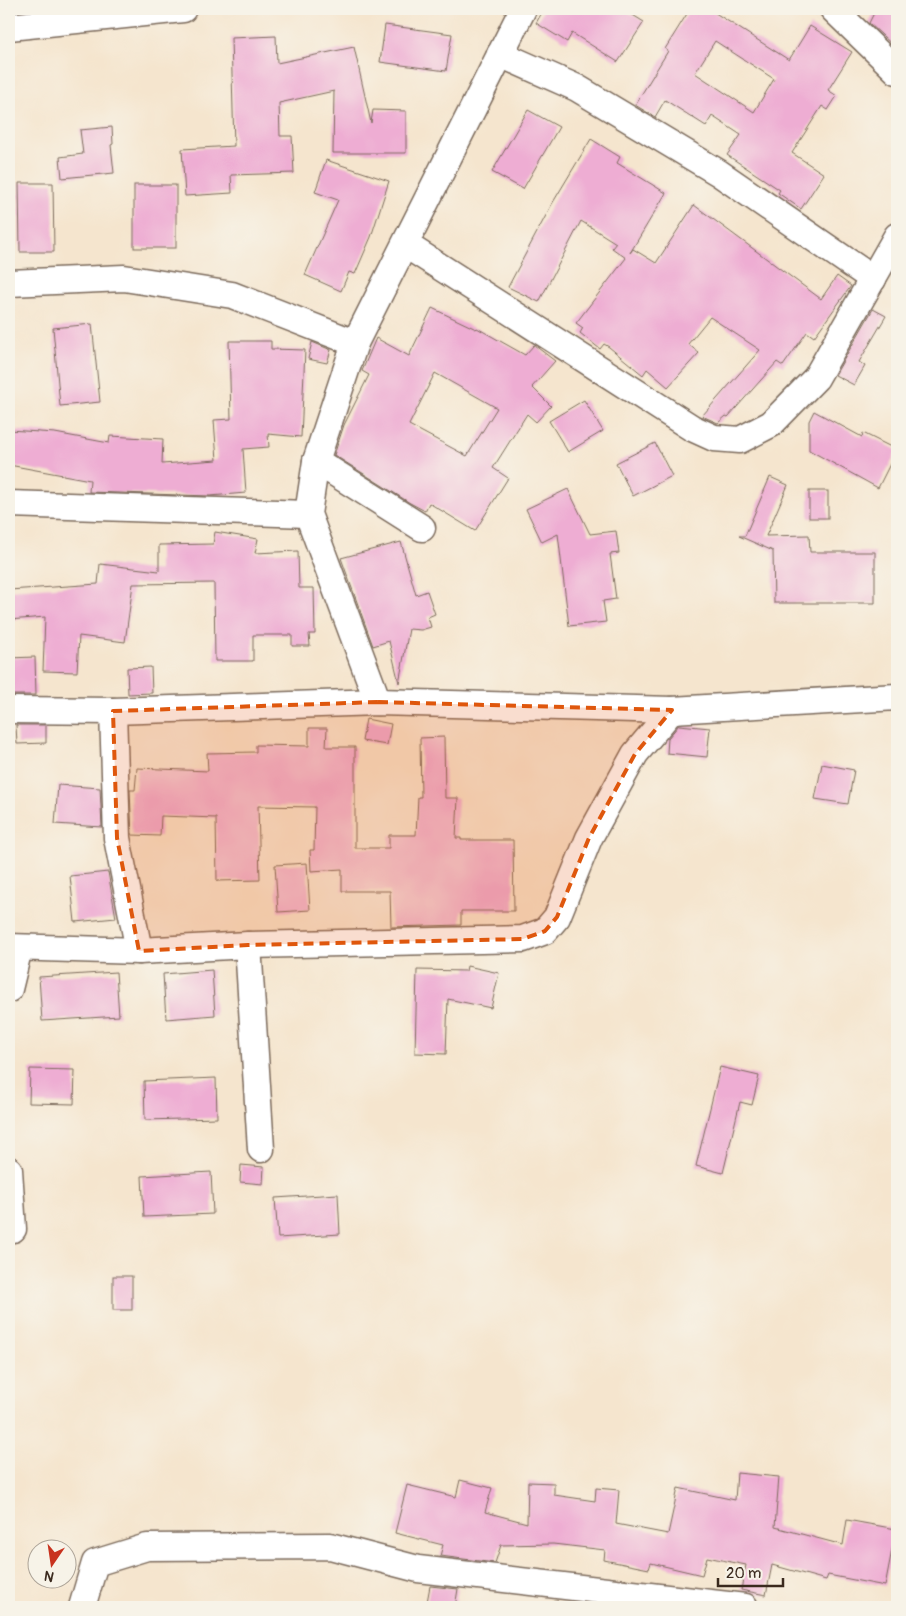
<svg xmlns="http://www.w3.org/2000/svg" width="906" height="1616" font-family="Pangolin,sans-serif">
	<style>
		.building { fill: #eeadd3; fill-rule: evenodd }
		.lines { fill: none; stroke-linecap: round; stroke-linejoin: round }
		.street-casing { stroke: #7c6b5c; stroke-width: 29 }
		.street { stroke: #fff; stroke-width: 26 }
		.marked { fill: #df570d; fill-opacity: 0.2; stroke: #df570d; stroke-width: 4; stroke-dasharray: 10 6; stroke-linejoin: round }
	</style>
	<rect width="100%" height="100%" fill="#f7f3e8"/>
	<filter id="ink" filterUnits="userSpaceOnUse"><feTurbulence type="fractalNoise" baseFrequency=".02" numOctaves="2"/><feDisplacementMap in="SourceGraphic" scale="10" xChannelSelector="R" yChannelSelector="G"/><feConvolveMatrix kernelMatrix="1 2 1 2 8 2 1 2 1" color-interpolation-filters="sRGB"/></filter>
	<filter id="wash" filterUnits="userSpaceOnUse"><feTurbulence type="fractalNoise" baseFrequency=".0096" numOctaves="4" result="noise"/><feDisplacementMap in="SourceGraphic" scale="20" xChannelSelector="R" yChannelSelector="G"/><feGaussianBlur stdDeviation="1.12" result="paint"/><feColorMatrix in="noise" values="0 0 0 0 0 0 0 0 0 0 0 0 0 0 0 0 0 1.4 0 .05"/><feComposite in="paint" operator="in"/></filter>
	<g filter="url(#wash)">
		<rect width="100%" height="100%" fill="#f5e5ce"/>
		<g id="blocks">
			<!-- building -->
			<g class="building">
				<polygon points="544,9 623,9 644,22 618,62 572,33 567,42 536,23"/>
				<path d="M690 9H709L789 60 810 26 852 52 828 90 837 96 828 110 822 106 792 153 824 174 801 209 778 193 780 190 727 155 741 135 712 116 706 126 665 100 655 117 635 105 668 51 665 49ZM715 41 774 79 754 112 695 73Z"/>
				<polygon points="876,9 897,9 897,49 869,23"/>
				<polygon points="385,25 452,34 446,71 380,62"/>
				<polygon points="276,36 277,63 354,47 371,123 373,110 406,111 406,153 333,153 334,91 279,103 280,136 292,136 294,173 231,175 232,193 185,196 182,149 234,146 231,38"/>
				<polygon points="528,110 559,127 523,189 492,172"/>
				<polygon points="112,127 113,144 111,145 114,173 62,178 60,157 83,154 80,130"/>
				<polygon points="591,139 620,157 617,163 666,193 630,253 633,249 656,263 694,205 821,299 837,276 851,286 814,337 807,332 783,366 777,362 728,417 726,416 718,423 702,416 760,350 710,317 688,344 699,353 668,387 647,369 643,375 609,347 604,344 600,349 580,333 583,328 576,323 626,258 612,248 616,243 581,221 539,302 508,287 552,204"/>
				<polygon points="326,160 389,181 371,237 355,274 349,272 341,291 305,275 338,200 315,192"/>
				<polygon points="19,183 53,183 54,252 20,252"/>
				<rect x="134" y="185" width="42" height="63"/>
				<path d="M432 308 476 329 477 328 525 355 534 345 555 361 532 387 551 406 536 422 527 414 493 468 508 478 475 531 429 503 425 511 410 503 334 455 344 425 369 375 362 371 376 338 409 356ZM435 373 497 408 467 456 409 425Z"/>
				<polygon points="873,309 886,316 859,362 865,366 854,385 835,375"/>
				<polygon points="92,324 100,402 60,406 53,328"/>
				<polygon points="229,341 271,341 271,349 305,350 301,437 268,434 269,447 243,449 246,493 210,496 89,492 90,480 9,465 9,430 55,433 109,443 110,436 163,439 162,464 217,460 214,420 231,419"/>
				<polygon points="312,342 331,350 327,363 308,359"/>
				<polygon points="584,400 603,431 568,452 549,421"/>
				<polygon points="814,411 862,437 863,433 897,450 878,488 809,450 809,421"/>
				<polygon points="655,443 672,476 633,496 616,463"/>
				<polygon points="770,477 788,485 766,536 809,535 810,552 875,552 875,603 774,603 773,551 739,536 745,536"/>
				<polygon points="568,489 590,534 616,531 619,553 610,554 616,599 603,601 606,622 569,626 558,534 542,542 526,509"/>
				<rect x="809" y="491" width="19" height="27"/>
				<polygon points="215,532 258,539 255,553 298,551 299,588 314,588 315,634 309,634 310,646 292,646 292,635 253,635 253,661 215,661 214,583 133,584 125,642 79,636 77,672 43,671 45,617 9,620 9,590 98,584 100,564 159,571 159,545 213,544"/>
				<polygon points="401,542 416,595 427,591 435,614 428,617 431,627 421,630 409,629 399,683 389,641 373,646 341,558"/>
				<polygon points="35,657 36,695 9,695 9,658"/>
				<polygon points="151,667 152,693 128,694 127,668"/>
				<polygon points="366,719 391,724 387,745 362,741"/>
				<polygon points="16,725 46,725 46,743 17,744"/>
				<polygon points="679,725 710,728 707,757 667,753 668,738"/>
				<polygon points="309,728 327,728 326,747 355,747 355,848 389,848 389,835 416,835 418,797 421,797 420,738 444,737 445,798 458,798 456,838 461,838 461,840 513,840 514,911 461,911 461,925 391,927 390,891 342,891 342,869 311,871 310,850 314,850 315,807 258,806 260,880 217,881 216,818 161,816 160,836 132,835 130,790 135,790 137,768 208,771 207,753 256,752 256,745 309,746"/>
				<polygon points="822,764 854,770 848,804 815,799"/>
				<polygon points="58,785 100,788 102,827 55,824"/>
				<polygon points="307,863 310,910 278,912 275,865"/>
				<polygon points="108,872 116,918 75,922 70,876"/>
				<polygon points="467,966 499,973 491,1008 448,999 446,1054 415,1053 417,970 466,971"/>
				<polygon points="212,970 215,1015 166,1019 163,974"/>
				<polygon points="116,972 119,1016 42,1021 39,977"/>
				<polygon points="720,1067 759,1076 752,1105 740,1102 723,1173 696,1166"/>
				<polygon points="30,1069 75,1070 74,1104 29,1103"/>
				<polygon points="216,1078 217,1118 145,1120 144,1081"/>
				<polygon points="241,1165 264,1167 263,1184 240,1182"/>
				<polygon points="211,1172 213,1214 144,1217 142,1176"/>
				<polygon points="338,1194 340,1234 278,1238 275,1198"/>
				<rect x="113" y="1276" width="19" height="34"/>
				<polygon points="737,1473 779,1477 775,1527 843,1545 847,1520 896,1529 885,1586 828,1575 826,1580 772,1565 766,1595 741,1590 746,1565 707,1557 702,1575 651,1563 649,1569 604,1560 605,1550 553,1544 501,1545 495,1563 440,1556 443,1545 395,1533 407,1485 456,1497 460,1480 492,1488 485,1512 527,1523 528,1482 554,1483 554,1495 595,1501 596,1488 619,1490 616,1524 668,1534 678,1488 735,1500"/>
				<polygon points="430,1586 458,1589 455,1607 427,1602"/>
			</g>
		</g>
	</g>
	<g filter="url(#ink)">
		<use href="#blocks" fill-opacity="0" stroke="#7c6b5c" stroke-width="1"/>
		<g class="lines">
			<!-- street casing -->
			<g class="street-casing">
				<g id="street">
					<polyline points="833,9 897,71"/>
					<polyline points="9,27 183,9"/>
					<polyline points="500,54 577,88 719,173 873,279"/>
					<polyline points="406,245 692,428 714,438 740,440 771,424 816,378 897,236"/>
					<polyline points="9,283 124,278 232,295 355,343"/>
					<polyline points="316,461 422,528"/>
					<polyline points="9,504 308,514"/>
					<polyline points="378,702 308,514 316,461 355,343 523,9"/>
					<polyline points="9,710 113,711 378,702 672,710 897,697"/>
					<polyline points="113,711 117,838 139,951"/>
					<polyline points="248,945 261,1149"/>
					<polyline points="9,947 139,951 248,945 523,939 545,931 557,917 589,838 635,754 672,710"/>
					<polyline points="9,989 19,948"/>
					<polyline points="9,1170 13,1229"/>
					<polyline points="82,1607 95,1563 147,1547 330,1546 418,1569 745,1607"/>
				</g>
			</g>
			<!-- street -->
			<use href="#street" class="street"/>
		</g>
	</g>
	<!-- marked area -->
	<path class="marked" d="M378 702 672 710 635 754 589 838 557 917 545 931 523 939 248 945 139 951 117 838 113 711Z"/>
	<!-- margin -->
	<rect width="906" height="1616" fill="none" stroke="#f7f3e8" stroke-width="30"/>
	<!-- north arrow -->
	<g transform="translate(52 1564) rotate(193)"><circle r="24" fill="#f7f3e8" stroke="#aca397"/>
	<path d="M0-4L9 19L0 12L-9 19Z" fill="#c8321e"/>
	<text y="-8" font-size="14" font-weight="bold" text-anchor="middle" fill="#3b2a1e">N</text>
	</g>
	<!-- scale -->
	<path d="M718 1578v8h65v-8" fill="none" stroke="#3b2a1e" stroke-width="2.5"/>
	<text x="726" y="1578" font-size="15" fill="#3b2a1e" stroke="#f7f3e8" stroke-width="4" paint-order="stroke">20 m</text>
</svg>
